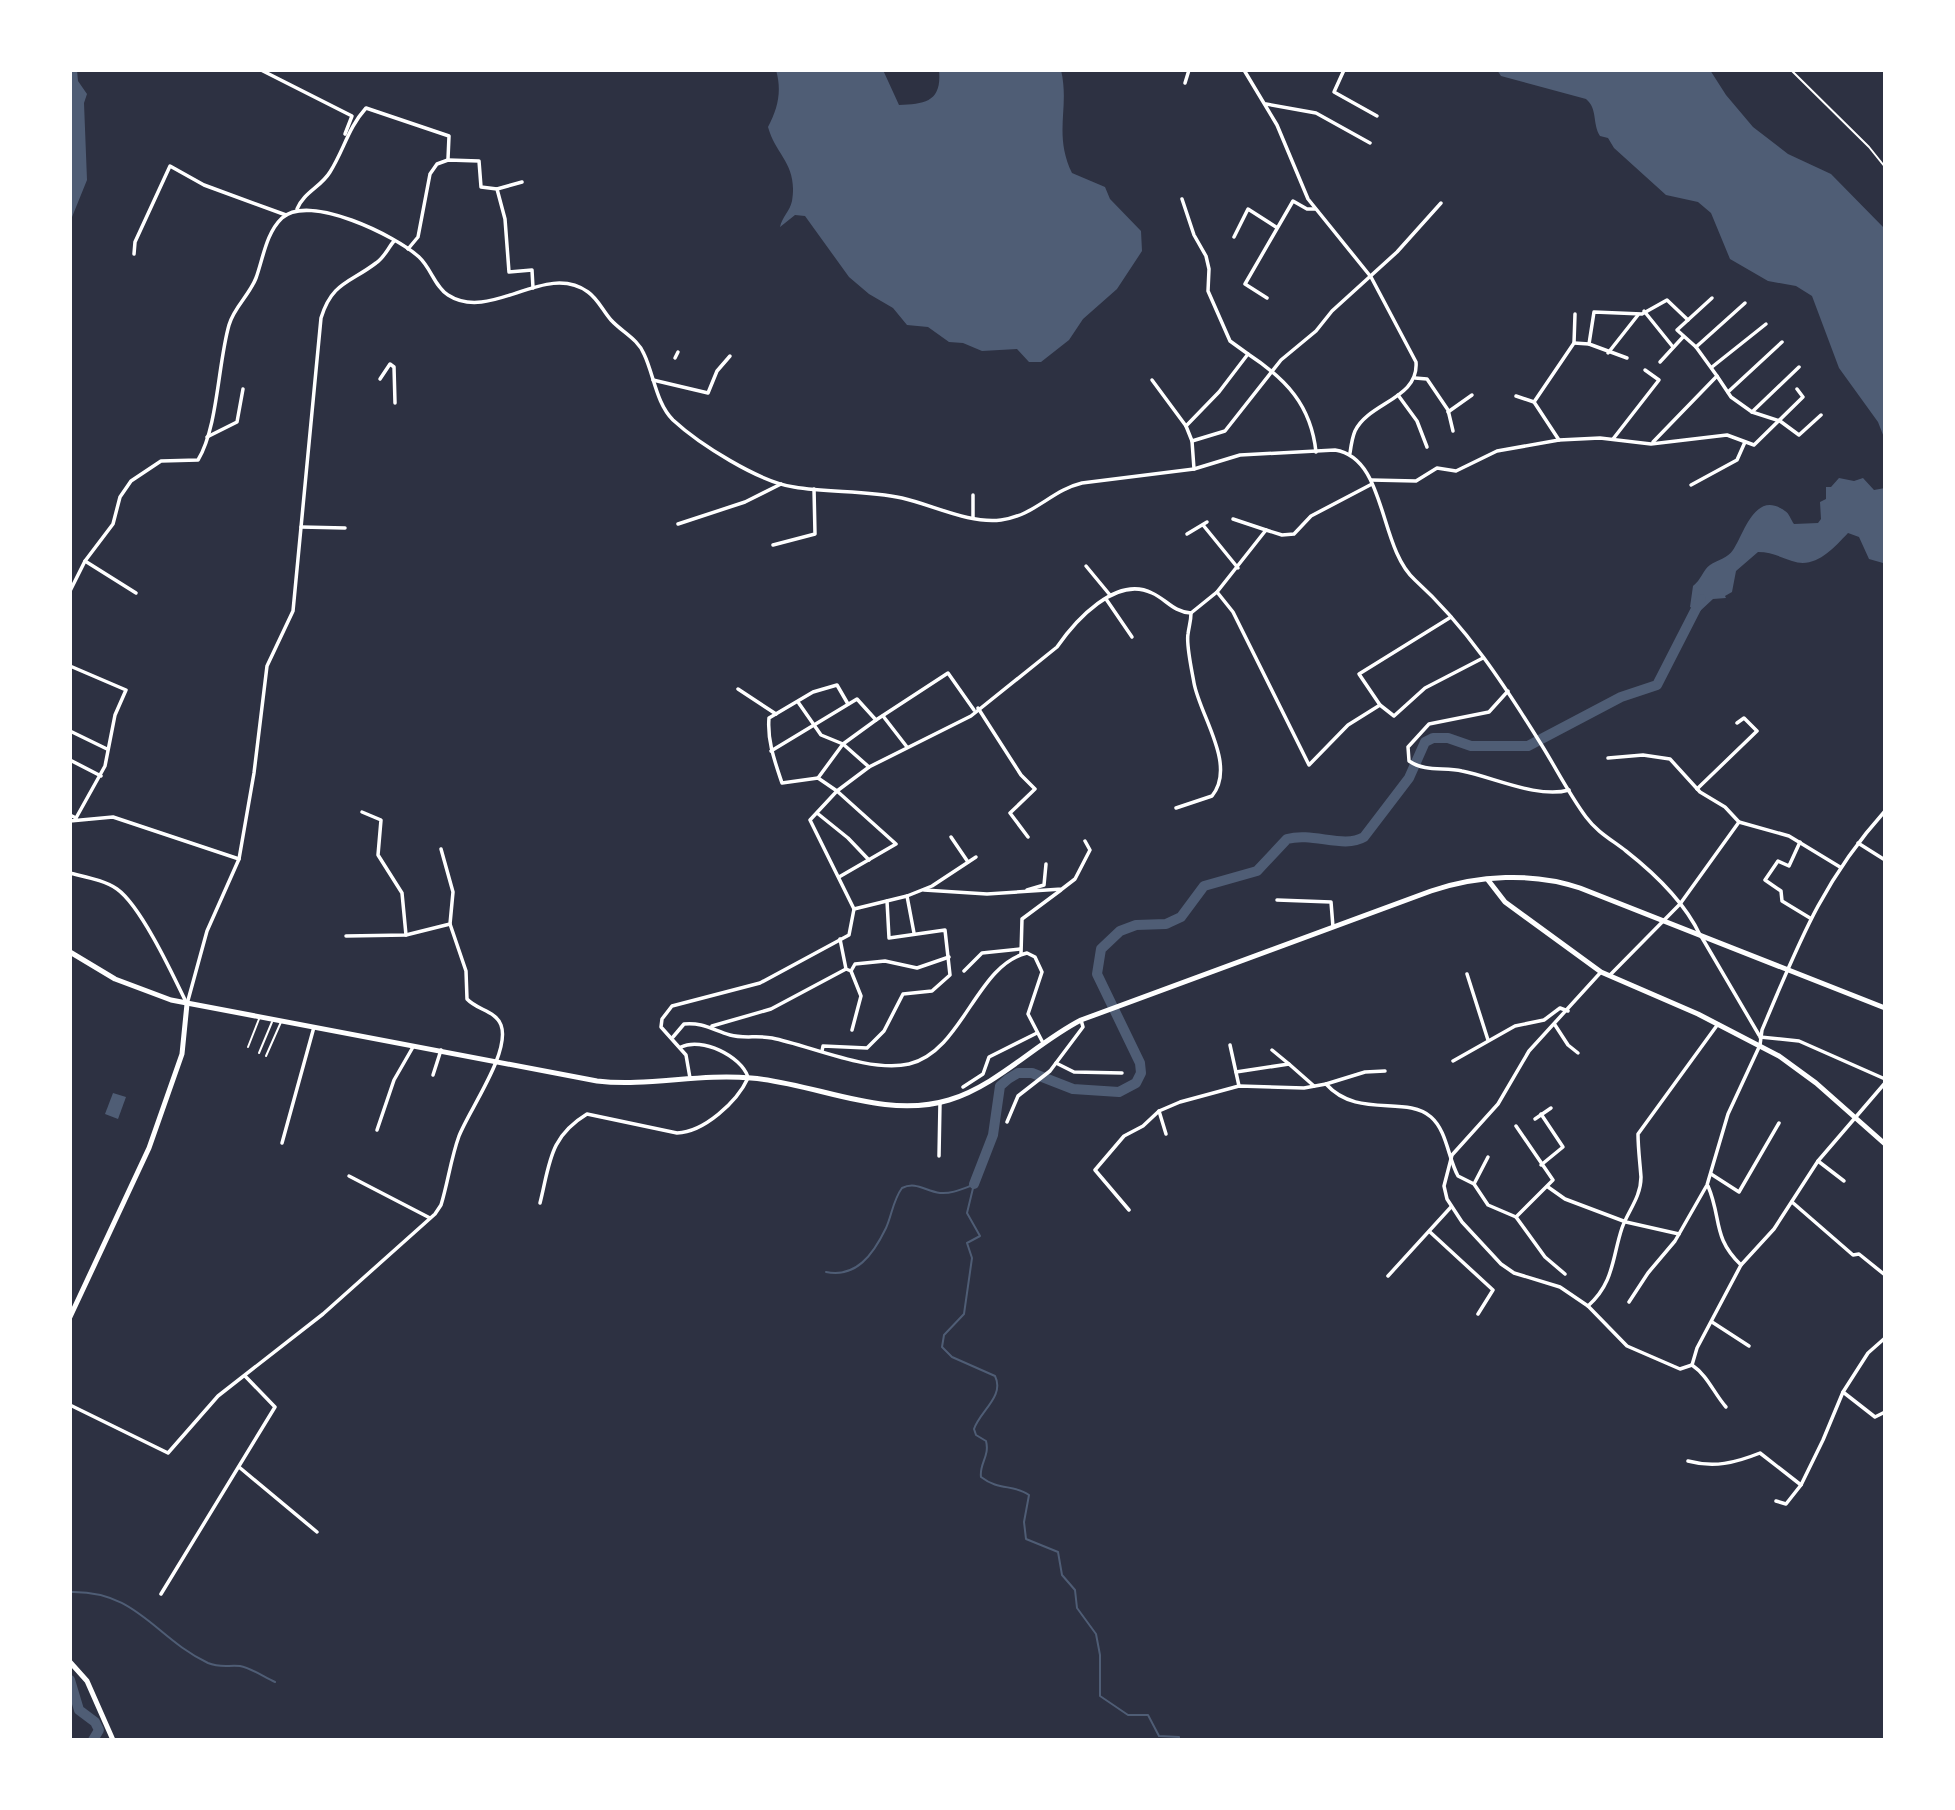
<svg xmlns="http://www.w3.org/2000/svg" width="1955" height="1810" font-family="'Zilla Slab',serif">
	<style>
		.water { fill: #4f5d75 }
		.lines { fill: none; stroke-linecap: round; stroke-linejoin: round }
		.stream { stroke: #4f5d75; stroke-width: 2 }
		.river { stroke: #4f5d75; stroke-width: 10 }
		.service { stroke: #fff; stroke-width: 2 }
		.minor { stroke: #fff; stroke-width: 3.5 }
		.tertiary { stroke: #fff; stroke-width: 3.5 }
		.primary { stroke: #fff; stroke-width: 5 }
		.trunk { stroke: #fff; stroke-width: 5 }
	</style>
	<rect width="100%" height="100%" fill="#2d3142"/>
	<!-- water -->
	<g class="water">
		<polygon points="70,70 77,70 78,81 87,94 84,103 87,180 70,222"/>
		<path d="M776 70H883L899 105C926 104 942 101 939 70H1061C1070 108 1053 133 1072 173L1105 187 1110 199 1141 231 1142 251 1117 289 1083 319 1069 340 1041 362H1029L1017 349 982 351 963 343 949 342 928 327 907 325 893 308 869 294 849 277 805 216 795 215 780 227C782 217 790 211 792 201 798 164 776 156 768 127 778 108 782 91 776 70Z"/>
		<path d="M1497 70H1710L1726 95 1753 127 1788 154 1831 174 1885 229V440L1878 422 1839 368 1812 296 1796 286 1768 281 1730 259 1711 213 1698 202 1666 195 1614 148 1608 138 1600 136C1592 124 1598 109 1586 99L1501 76Z"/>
		<path d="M1839 478 1854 481 1863 478 1874 490 1885 488 1883 563 1869 559 1859 537 1848 533C1832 550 1815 569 1792 561 1780 557 1771 552 1758 552L1736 571 1732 592 1725 596 1726 598 1713 599 1699 612 1690 607 1693 586C1701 580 1703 570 1710 565 1717 560 1728 558 1733 550 1744 534 1755 489 1785 511 1789 513 1791 520 1794 524L1818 523 1821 519 1820 502 1826 499V487H1831Z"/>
		<polygon points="113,1093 126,1097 118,1119 105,1114"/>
	</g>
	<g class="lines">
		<!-- stream -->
		<g class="stream">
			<path d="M974 1184 967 1213 980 1236 967 1243 972 1258 964 1314 944 1335 942 1347 952 1357 995 1376C1005 1396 980 1411 974 1429L976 1435 986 1441C990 1456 979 1464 981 1477 999 1491 1014 1484 1029 1495L1024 1522 1026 1539 1058 1552 1062 1575 1075 1590 1077 1608 1096 1634 1100 1655V1696L1128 1715H1148L1159 1736 1179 1737V1740"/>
			<path d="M826 1272C856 1278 873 1255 886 1228 892 1215 893 1200 902 1188 916 1181 925 1191 940 1193 952 1194 962 1189 973 1185"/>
			<path d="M70 1592C137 1590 155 1638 208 1663 220 1668 228 1665 240 1666 251 1668 264 1677 275 1682"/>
		</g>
		<!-- river -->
		<g class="river">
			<path d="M974 1184 993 1135 1000 1086 1008 1079 1018 1073H1032L1073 1089 1119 1092 1136 1083 1141 1073 1140 1063 1097 974 1101 949 1120 931 1136 925 1166 924 1181 917 1204 886 1257 871 1287 839C1313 832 1344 849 1364 837L1409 778 1425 742 1433 738H1448L1471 746H1528L1621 697 1657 685 1701 599"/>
			<polyline points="70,1680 79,1710 95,1722 99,1730 93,1740"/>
		</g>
		<!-- service -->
		<g class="service">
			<polyline points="1791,70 1869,147 1885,167"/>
			<polyline points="248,1047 259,1019"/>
			<polyline points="259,1053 272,1022"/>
			<polyline points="266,1056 281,1022"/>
		</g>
		<!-- minor -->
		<g class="minor">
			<polyline points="261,70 352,116 345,134"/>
			<path d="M1244 70 1277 125 1308 199 1371 277 1416 362C1419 399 1369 402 1355 431 1352 438 1351 446 1350 453"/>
			<polyline points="1344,70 1334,92 1377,116"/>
			<polyline points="1185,83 1189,70"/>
			<polyline points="1266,104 1316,113 1370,143"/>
			<polyline points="497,189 522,182"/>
			<polyline points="1182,199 1194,235 1206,256 1209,269 1208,291 1230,341 1248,354"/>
			<path d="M297 209C304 192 321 187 330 172 344 150 348 128 366 108L449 136 448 159"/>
			<polyline points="1234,237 1248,209 1276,227"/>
			<polyline points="408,249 418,237 430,174 437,164 448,160 479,161 481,187 497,189 505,219 509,272 532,270 533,288"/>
			<polyline points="134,254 135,242 170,166 204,185 286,215"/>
			<polyline points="1267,298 1245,284 1293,201 1307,209 1315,209"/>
			<polyline points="1644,311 1673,347"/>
			<polyline points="1574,343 1589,344 1627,358"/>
			<polyline points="1589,344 1594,312 1642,314 1667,300 1688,320"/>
			<polyline points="1696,347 1745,303"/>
			<polyline points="1608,353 1638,315"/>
			<polyline points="675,358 678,352"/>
			<polyline points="1660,362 1683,337"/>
			<polyline points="1712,367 1766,324"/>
			<polyline points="1717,376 1731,397 1752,412 1799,367"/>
			<polyline points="1415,378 1427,379 1448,410 1453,431"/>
			<polyline points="380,379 390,364 394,367 395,403"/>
			<polyline points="653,380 708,393 717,371 730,356"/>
			<polyline points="1152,380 1186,426 1192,441 1194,469"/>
			<polyline points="1728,392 1782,342"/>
			<polyline points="1398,395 1417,421 1427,447"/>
			<polyline points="1516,396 1534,402 1559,440"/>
			<polyline points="1534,402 1574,343 1575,314"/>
			<polyline points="1448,412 1472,395"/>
			<polyline points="1752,412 1780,421 1799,435 1821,415"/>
			<path d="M1186 426 1219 392 1248 354C1286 379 1311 405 1316 452"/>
			<polyline points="207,437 237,422 243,389"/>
			<polyline points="1613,439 1659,380 1645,370"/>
			<polyline points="1192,441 1225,431 1281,360 1316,331 1332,311 1397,252 1441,203"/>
			<polyline points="1653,442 1717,376 1696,347 1677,330 1712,298"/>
			<polyline points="1371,480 1416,481 1437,468 1456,471 1497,451 1559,440 1600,438 1651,444 1727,435 1754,445 1803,397 1797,389"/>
			<polyline points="1691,485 1737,460 1745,442"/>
			<polyline points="973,518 973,495"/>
			<polyline points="1233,519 1266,530"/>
			<polyline points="678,524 745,502 781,484"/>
			<polyline points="1203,525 1238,568"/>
			<polyline points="301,527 345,528"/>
			<polyline points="1187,534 1207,522"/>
			<polyline points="773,545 815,534 814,489"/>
			<polyline points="85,561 136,593"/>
			<polyline points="1086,566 1110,595"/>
			<polyline points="1217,592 1233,612 1309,765 1348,725 1380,705"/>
			<polyline points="1106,599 1132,637"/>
			<polyline points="1451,617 1359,674 1380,705 1394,716 1425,688 1483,658"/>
			<polyline points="70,666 126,690 115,715 105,766 76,818"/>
			<polyline points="738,689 776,714"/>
			<polyline points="798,702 821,735 843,744 869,767"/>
			<polyline points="978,708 1021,775 1035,789 1010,813 1028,837"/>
			<polyline points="883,716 907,747"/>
			<polyline points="70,731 107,749"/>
			<polyline points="771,751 857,699 876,720 948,673 974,710"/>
			<polyline points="1608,758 1643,755 1670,759 1700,792 1725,807 1739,822 1789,836 1840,867"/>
			<polyline points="70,760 101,776"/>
			<polyline points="818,778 843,744 876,720"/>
			<polyline points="1697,789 1757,731 1744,718 1737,723"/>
			<path d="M1176 808 1212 796C1237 765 1200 716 1194 683 1192 671 1186 645 1188 634 1189 626 1191 621 1191 613"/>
			<polyline points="362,812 381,820 378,855 402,893 406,935"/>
			<polyline points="817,813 848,838 869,860"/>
			<polyline points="70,815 76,818"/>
			<polyline points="70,821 113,817 239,859"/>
			<polyline points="951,837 968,862"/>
			<polyline points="1800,842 1789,866 1778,861 1765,880 1781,891 1782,901 1810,918"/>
			<polyline points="1858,843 1885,860"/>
			<path d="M839 877 896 844 837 791 818 778 782 783C775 762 767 741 769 718L813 692 837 685 848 704"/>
			<polyline points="924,890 987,894 1062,889 1075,879 1090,850 1085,841"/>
			<polyline points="1027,890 1044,885 1046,864"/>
			<polyline points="907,896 914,933"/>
			<polyline points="1277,900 1331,902 1333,927"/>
			<polyline points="854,909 907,896 932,886 976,857"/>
			<polyline points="346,936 406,935 450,924 453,892 441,849"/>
			<polyline points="1701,936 1759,1035"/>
			<polyline points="840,939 846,969 851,971 861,996 852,1030"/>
			<polyline points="1021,954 1022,919 1061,890"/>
			<polyline points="851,971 855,964 885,961 917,968 949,957"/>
			<polyline points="964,971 982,953 1020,949"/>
			<polyline points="1601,972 1529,1051 1498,1104 1452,1155 1444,1186 1447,1199 1462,1222 1501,1264 1514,1273 1560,1287 1588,1306 1627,1346 1680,1369 1692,1365"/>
			<polyline points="1467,974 1488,1040"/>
			<polyline points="1610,975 1680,904 1739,822"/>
			<path d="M187 1004 207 931 239 859 254 773 267 666 293 611 321 318C332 282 350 283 376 263 384 258 388 248 394 241"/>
			<polyline points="1555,1025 1568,1045 1578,1053"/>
			<polyline points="712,1026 771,1009 846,969"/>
			<path d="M673 1037 684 1024C702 1022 713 1030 730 1035 743 1039 758 1035 772 1038 811 1046 870 1073 909 1064 963 1051 976 965 1027 953L1035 957 1042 972 1028 1014 1042 1041"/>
			<polyline points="1760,1037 1799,1041 1885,1079"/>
			<polyline points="1230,1045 1239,1086"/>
			<path d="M681 1047C702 1037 741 1056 748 1077"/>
			<polyline points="1272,1050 1289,1064"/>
			<polyline points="822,1051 823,1046 867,1048 884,1031 903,994 932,991 950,975 945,930 889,938 887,901"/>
			<polyline points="1453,1061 1515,1026 1544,1020 1560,1008 1568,1011"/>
			<polyline points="1056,1063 1074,1072 1122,1073"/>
			<polyline points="1236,1072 1289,1064 1314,1086"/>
			<polyline points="433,1075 441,1050"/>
			<path d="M690 1078 686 1055 661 1027 662 1019 672 1006 760 983 849 935 854 909 810 820 837 791 869 767 971 716 1057 647C1075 621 1116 575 1152 593 1166 599 1173 612 1191 613L1217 592 1266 530 1282 535 1294 534 1311 516 1372 484"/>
			<polyline points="1326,1084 1365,1072 1385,1071"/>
			<polyline points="963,1087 983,1074 989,1057 1037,1033"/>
			<polyline points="1159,1111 1166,1134"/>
			<polyline points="1535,1119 1551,1108"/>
			<polyline points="1007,1122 1018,1096 1050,1071 1083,1027 1081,1020"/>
			<polyline points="377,1130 394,1080 413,1047"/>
			<polyline points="282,1143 314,1027"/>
			<polyline points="939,1156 940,1103"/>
			<polyline points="1818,1161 1844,1181"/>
			<polyline points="1541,1165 1563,1147 1541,1114"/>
			<polyline points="1711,1174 1739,1192 1779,1123"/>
			<polyline points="349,1176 430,1218"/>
			<polyline points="1474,1184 1488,1157"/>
			<path d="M1708 1186C1722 1219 1712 1237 1741 1265"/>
			<polyline points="1548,1187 1565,1199 1626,1222 1679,1234"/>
			<polyline points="1792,1202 1853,1255 1859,1254 1885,1275"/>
			<path d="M1129 1210 1095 1170 1124 1136 1143 1126 1159 1111 1180 1102 1239 1086 1304 1088 1326 1084C1357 1119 1406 1095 1431 1117 1447 1131 1448 1158 1458 1176L1474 1184 1488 1205 1516 1217 1545 1257 1565 1274"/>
			<polyline points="1516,1217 1553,1180 1516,1126"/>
			<polyline points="1430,1232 1493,1290 1478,1314"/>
			<polyline points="1388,1276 1451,1207"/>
			<path d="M1629 1302 1648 1273 1675 1241 1707 1185 1728 1114 1760 1045 1762 1030C1798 945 1822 881 1885 811"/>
			<path d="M1588 1306C1614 1283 1612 1258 1622 1228 1628 1211 1641 1197 1641 1177 1640 1163 1638 1148 1638 1134L1718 1024"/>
			<polyline points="1712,1322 1749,1346"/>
			<polyline points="1692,1365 1697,1348 1741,1265 1774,1229 1818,1161 1885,1083"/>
			<path d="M1692 1365C1708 1376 1713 1392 1726 1407"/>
			<polyline points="1843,1392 1875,1417 1885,1412"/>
			<path d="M70 1405 168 1453 218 1396 323 1314 435 1214 441 1205C448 1182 451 1158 459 1136 469 1110 511 1052 501 1025 496 1011 477 1010 467 999L466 971 450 924"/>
			<path d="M1688 1461C1714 1468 1735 1463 1760 1453L1801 1485"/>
			<polyline points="239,1467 317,1532"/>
			<polyline points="1776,1501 1786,1504 1801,1485 1823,1440 1843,1392 1868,1353 1885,1338"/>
			<polyline points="161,1594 275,1407 245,1376"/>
		</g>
		<!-- tertiary -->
		<g class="tertiary">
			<path d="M70 591 85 561 113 524 120 497 131 481 161 461 198 460C218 427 218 363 229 325 234 307 249 296 256 278 263 259 266 233 282 218 309 193 396 236 419 257 431 268 435 287 448 295 491 323 545 261 588 292 598 299 603 311 611 320 622 332 638 339 644 354 654 375 656 403 673 420 699 444 759 482 794 487 829 493 866 490 902 498 933 505 969 524 1001 520 1034 516 1052 490 1082 483L1194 469 1240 455 1335 450C1387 458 1378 547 1415 580 1466 626 1505 686 1541 744 1556 768 1569 794 1586 817 1597 832 1612 840 1626 851 1654 873 1685 903 1700 935"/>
			<path d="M1508 691 1489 712 1429 724 1408 747 1409 761C1425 772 1444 767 1462 771 1493 777 1538 799 1569 790"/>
			<path d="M70 873C85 877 104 880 117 889 141 906 173 975 186 1002"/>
			<path d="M540 1203C550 1163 549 1137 587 1114L677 1133C704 1132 737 1102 748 1078"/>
		</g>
		<!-- primary -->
		<polyline class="primary" points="1488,880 1505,902 1601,972 1698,1014 1779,1056 1816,1083 1885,1144"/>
		<!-- trunk -->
		<g class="trunk">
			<path d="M70 952 115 979 171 1000 597 1081C648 1087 699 1073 751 1078 816 1083 883 1120 949 1100 998 1085 1036 1043 1081 1020L1431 891C1478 875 1533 872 1580 888L1885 1008"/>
			<polyline points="70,1317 149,1148 182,1054 187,1004"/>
			<polyline points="70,1662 87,1681 113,1740"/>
		</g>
	</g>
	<!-- border -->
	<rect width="1955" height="1810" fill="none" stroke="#ffffff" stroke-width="144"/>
</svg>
